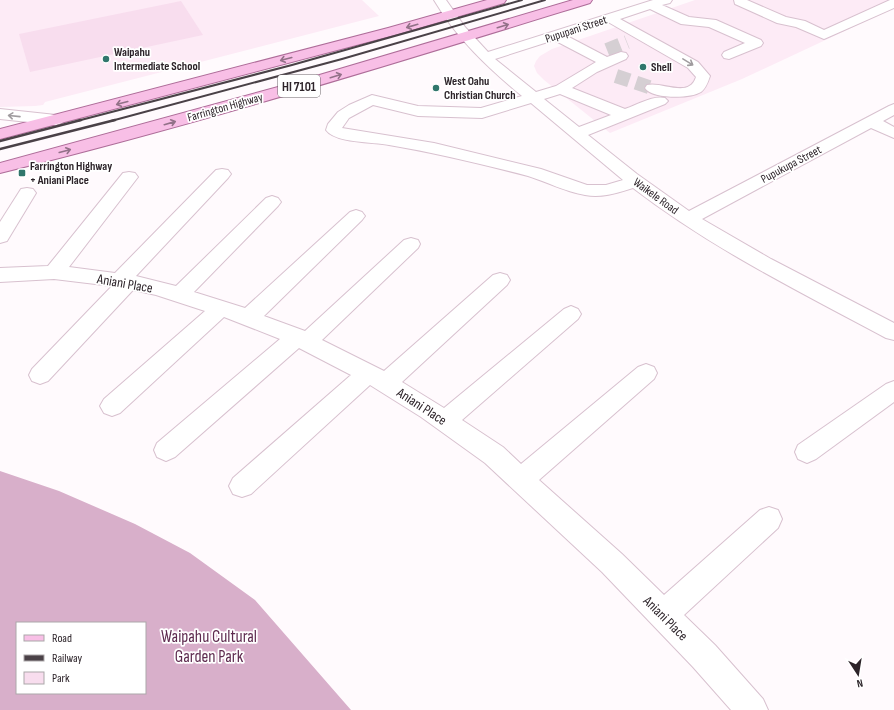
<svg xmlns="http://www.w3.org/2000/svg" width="894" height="710" font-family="'Sofia Sans Condensed',sans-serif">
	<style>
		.built { fill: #fdebf6 }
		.green { fill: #f8ddee }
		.forest { fill: #d8afca; fill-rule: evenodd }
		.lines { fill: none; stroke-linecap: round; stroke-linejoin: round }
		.minor-tunnel { stroke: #d5cfd3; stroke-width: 14; stroke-dasharray: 14 7; stroke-linecap: butt }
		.minor-casing { stroke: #d8c1cf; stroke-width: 2 }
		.major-casing { stroke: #ae6d99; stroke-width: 2 }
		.minor { fill: #fff; fill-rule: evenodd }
		.major { fill: #f8bfe6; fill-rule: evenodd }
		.rail-far1 { stroke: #4a4147; stroke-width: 2 }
		.rail { stroke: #4a4147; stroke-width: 2.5 }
		.oneway { stroke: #927188 }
		.oneway2 { stroke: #a09c9f }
		.poi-dot { fill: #30766c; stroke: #fff; stroke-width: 1.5 }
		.labels { text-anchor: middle; stroke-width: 3.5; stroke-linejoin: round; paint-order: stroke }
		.far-street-label { font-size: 12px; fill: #2c2329; stroke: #fff }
		.far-poi-label { font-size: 12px; font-weight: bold; fill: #2c2329; stroke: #fff; text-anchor: start }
		.shield { fill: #fff; stroke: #6b6569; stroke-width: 1 }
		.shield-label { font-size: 13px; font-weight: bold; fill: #2c2329 }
		.street-label { font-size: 14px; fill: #2c2329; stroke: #fff }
		.near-park-label { font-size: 17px; fill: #5e2b4f; stroke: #fff }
	</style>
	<rect width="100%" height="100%" fill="#fffafd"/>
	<!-- built -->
	<g class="built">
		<polygon points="0,0 362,0 379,16 45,102 43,105 35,106 0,107"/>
		<polygon points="695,0 894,0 894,8 742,79 610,133 544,80 537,73 534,66 536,61 540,56 552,49"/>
	</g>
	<!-- green -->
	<polygon class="green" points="181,1 203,35 30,72 19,34"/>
	<!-- forest -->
	<path class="forest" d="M0 471 59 491 135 524 190 553 255 600 351 710H0ZM17 623H145V693H17Z"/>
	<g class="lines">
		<!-- minor-tunnel -->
		<g class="minor-tunnel">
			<polyline points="607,50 627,42"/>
			<polyline points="616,76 652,88"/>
		</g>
		<!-- minor casing -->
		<g class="minor-casing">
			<g id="minor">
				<path d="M434 0H446L465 27 488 52 653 0H672L670 3 662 5 689 17 716 20 761 40 763 43 761 46 729 59 724 58 722 55 724 52 745 43 709 27 681 24 650 9 620 19 698 62 710 76C708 82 706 88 701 92 690 99 652 99 645 88L647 85C662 81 689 99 696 77L688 68 608 22 567 36 607 57 621 52 626 53 628 56 626 59 597 72 572 88 625 109C637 105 653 95 665 98L668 101 665 104 588 135 637 174 689 211 889 106 894 104V115L883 121 894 127V138L871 128 702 219 771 259 894 323V340L886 338C800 292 711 248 633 188 617 193 602 198 585 195 566 192 547 182 528 176 482 164 436 153 389 145 373 142 335 143 326 130L328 124 338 112 349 105 372 95 418 106 481 108 522 96C488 68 457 39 434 0ZM554 40 596 62 556 86 536 92 495 59ZM560 94 611 115 579 127 544 99ZM531 103 623 180 606 185H587L541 169 434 143 342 128 349 118 373 105 418 116 482 118Z"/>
				<polygon points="734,0 747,0 786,17 805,21 824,30 890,0 894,0 894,8 824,39 796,27 777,23 735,4"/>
				<polygon points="0,109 56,115 62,117 64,120 62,123 56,125 0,119"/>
				<polygon points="222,169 228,170 231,174 228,178 136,276 176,286 266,198 272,196 278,198 281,202 278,206 194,292 245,308 350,212 356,210 362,212 365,216 362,220 264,316 305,331 404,240 411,238 418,240 420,244 418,248 322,340 384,371 493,275 500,273 507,275 510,280 507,285 402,382 444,408 564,309 571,306 578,309 581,314 578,319 462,420 503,447 521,464 638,367 646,364 654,367 657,373 654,379 539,480 622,554 664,595 760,510 769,507 778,510 782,519 778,528 684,615 715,645 763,699 768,710 731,710 693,667 602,572 485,463 421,417 370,385 251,494 242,497 233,494 229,486 233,478 351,375 299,348 175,457 166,461 157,457 154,450 157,443 280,339 224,317 120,413 112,416 104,413 100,406 104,399 205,311 156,295 133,290 48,381 40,384 32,381 29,375 32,369 112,286 54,279 0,282 0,268 48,266 123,173 129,172 135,173 138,177 69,267 115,273 216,170"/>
				<polygon points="27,188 33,189 36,193 7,241 0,243 0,222 21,189"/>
				<polygon points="894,381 894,402 816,459 807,463 798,459 795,452 798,445 886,384"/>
			</g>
		</g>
		<!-- major casing -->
		<g class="major-casing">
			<g id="major">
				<polygon points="487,0 506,0 504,3 398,34 0,139 0,129 388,28"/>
				<path d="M573 0H592L590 3C395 63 199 124 0 173V163L289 84Z"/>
			</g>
		</g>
		<!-- minor -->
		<use href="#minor" class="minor"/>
		<!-- major -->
		<use href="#major" class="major"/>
		<!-- rail-far1 -->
		<g class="rail-far1">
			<polyline points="77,121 292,65 522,0"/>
			<polyline points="111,121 342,59 545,0"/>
		</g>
		<!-- rail -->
		<g class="rail">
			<polyline points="0,141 81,120"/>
			<polyline points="0,149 115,120"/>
		</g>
	</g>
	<!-- one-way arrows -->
	<defs><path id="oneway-shaft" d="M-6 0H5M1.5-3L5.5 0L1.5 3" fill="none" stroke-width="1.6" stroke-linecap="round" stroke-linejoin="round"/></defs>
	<g class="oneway">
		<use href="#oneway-shaft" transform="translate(412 26) rotate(164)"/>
		<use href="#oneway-shaft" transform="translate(503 26) rotate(-17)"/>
		<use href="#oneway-shaft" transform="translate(286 59) rotate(165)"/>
		<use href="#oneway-shaft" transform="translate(336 76) rotate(-17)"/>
		<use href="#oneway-shaft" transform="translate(122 103) rotate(165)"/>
		<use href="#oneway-shaft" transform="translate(170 123) rotate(-16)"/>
		<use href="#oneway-shaft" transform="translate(65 151) rotate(-15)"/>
	</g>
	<g class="oneway2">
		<use href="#oneway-shaft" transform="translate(688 62) rotate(31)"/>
		<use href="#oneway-shaft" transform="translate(14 116) rotate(-174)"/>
	</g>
	<!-- markers -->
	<g class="poi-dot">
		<circle cx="106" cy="59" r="4"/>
		<circle cx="643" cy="67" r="4"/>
		<circle cx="436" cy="88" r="4"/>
		<rect x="18" y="169" width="8" height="8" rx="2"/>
	</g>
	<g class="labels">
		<!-- far-street labels -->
		<g class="far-street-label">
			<text transform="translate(576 29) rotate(-18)" y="4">Pupupani Street</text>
			<text transform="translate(225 107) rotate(-16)" y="4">Farrington Highway</text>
			<text transform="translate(791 164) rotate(-28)" y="4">Pupukupa Street</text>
			<text transform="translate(656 196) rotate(36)" y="4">Waikele Road</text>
		</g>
		<!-- far-poi labels -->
		<g class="far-poi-label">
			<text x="114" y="56">Waipahu<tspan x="114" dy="14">Intermediate School</tspan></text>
			<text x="651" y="71">Shell</text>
			<text x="444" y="85">West Oahu<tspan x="444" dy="14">Christian Church</tspan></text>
			<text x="30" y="170">Farrington Highway<tspan x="30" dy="14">+ Aniani Place</tspan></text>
		</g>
		<!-- shield labels -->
		<rect class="shield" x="278" y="75" width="42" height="22" rx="3"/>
		<g class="shield-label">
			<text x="299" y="91">HI 7101</text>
		</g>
		<!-- street labels -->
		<g class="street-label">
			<text transform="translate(125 283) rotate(10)" y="5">Aniani Place</text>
			<text transform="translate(422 406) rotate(33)" y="5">Aniani Place</text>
			<text transform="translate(666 618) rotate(45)" y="5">Aniani Place</text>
		</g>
		<!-- near-park labels -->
		<g class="near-park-label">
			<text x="209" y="642">Waipahu Cultural<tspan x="209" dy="20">Garden Park</tspan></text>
		</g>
	</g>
	<!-- legend -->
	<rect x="16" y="622" width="130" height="72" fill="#ffffff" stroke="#aba7a9"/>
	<rect x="24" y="635" width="20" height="6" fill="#f8bfe6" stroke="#aba7a9"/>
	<text x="52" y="642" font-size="12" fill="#2c2329">Road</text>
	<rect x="24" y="655" width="20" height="6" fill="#4a4147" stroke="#aba7a9"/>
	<text x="52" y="662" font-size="12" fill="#2c2329">Railway</text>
	<rect x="24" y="672" width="20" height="12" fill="#f8ddee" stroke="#aba7a9"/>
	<text x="52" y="682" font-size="12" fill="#2c2329">Park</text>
	<!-- north arrow -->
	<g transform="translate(858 674) rotate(168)" stroke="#ffffff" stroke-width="3" paint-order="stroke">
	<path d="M0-3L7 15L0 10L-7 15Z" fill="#2c2329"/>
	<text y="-6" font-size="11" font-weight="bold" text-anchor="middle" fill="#2c2329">N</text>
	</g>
</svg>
